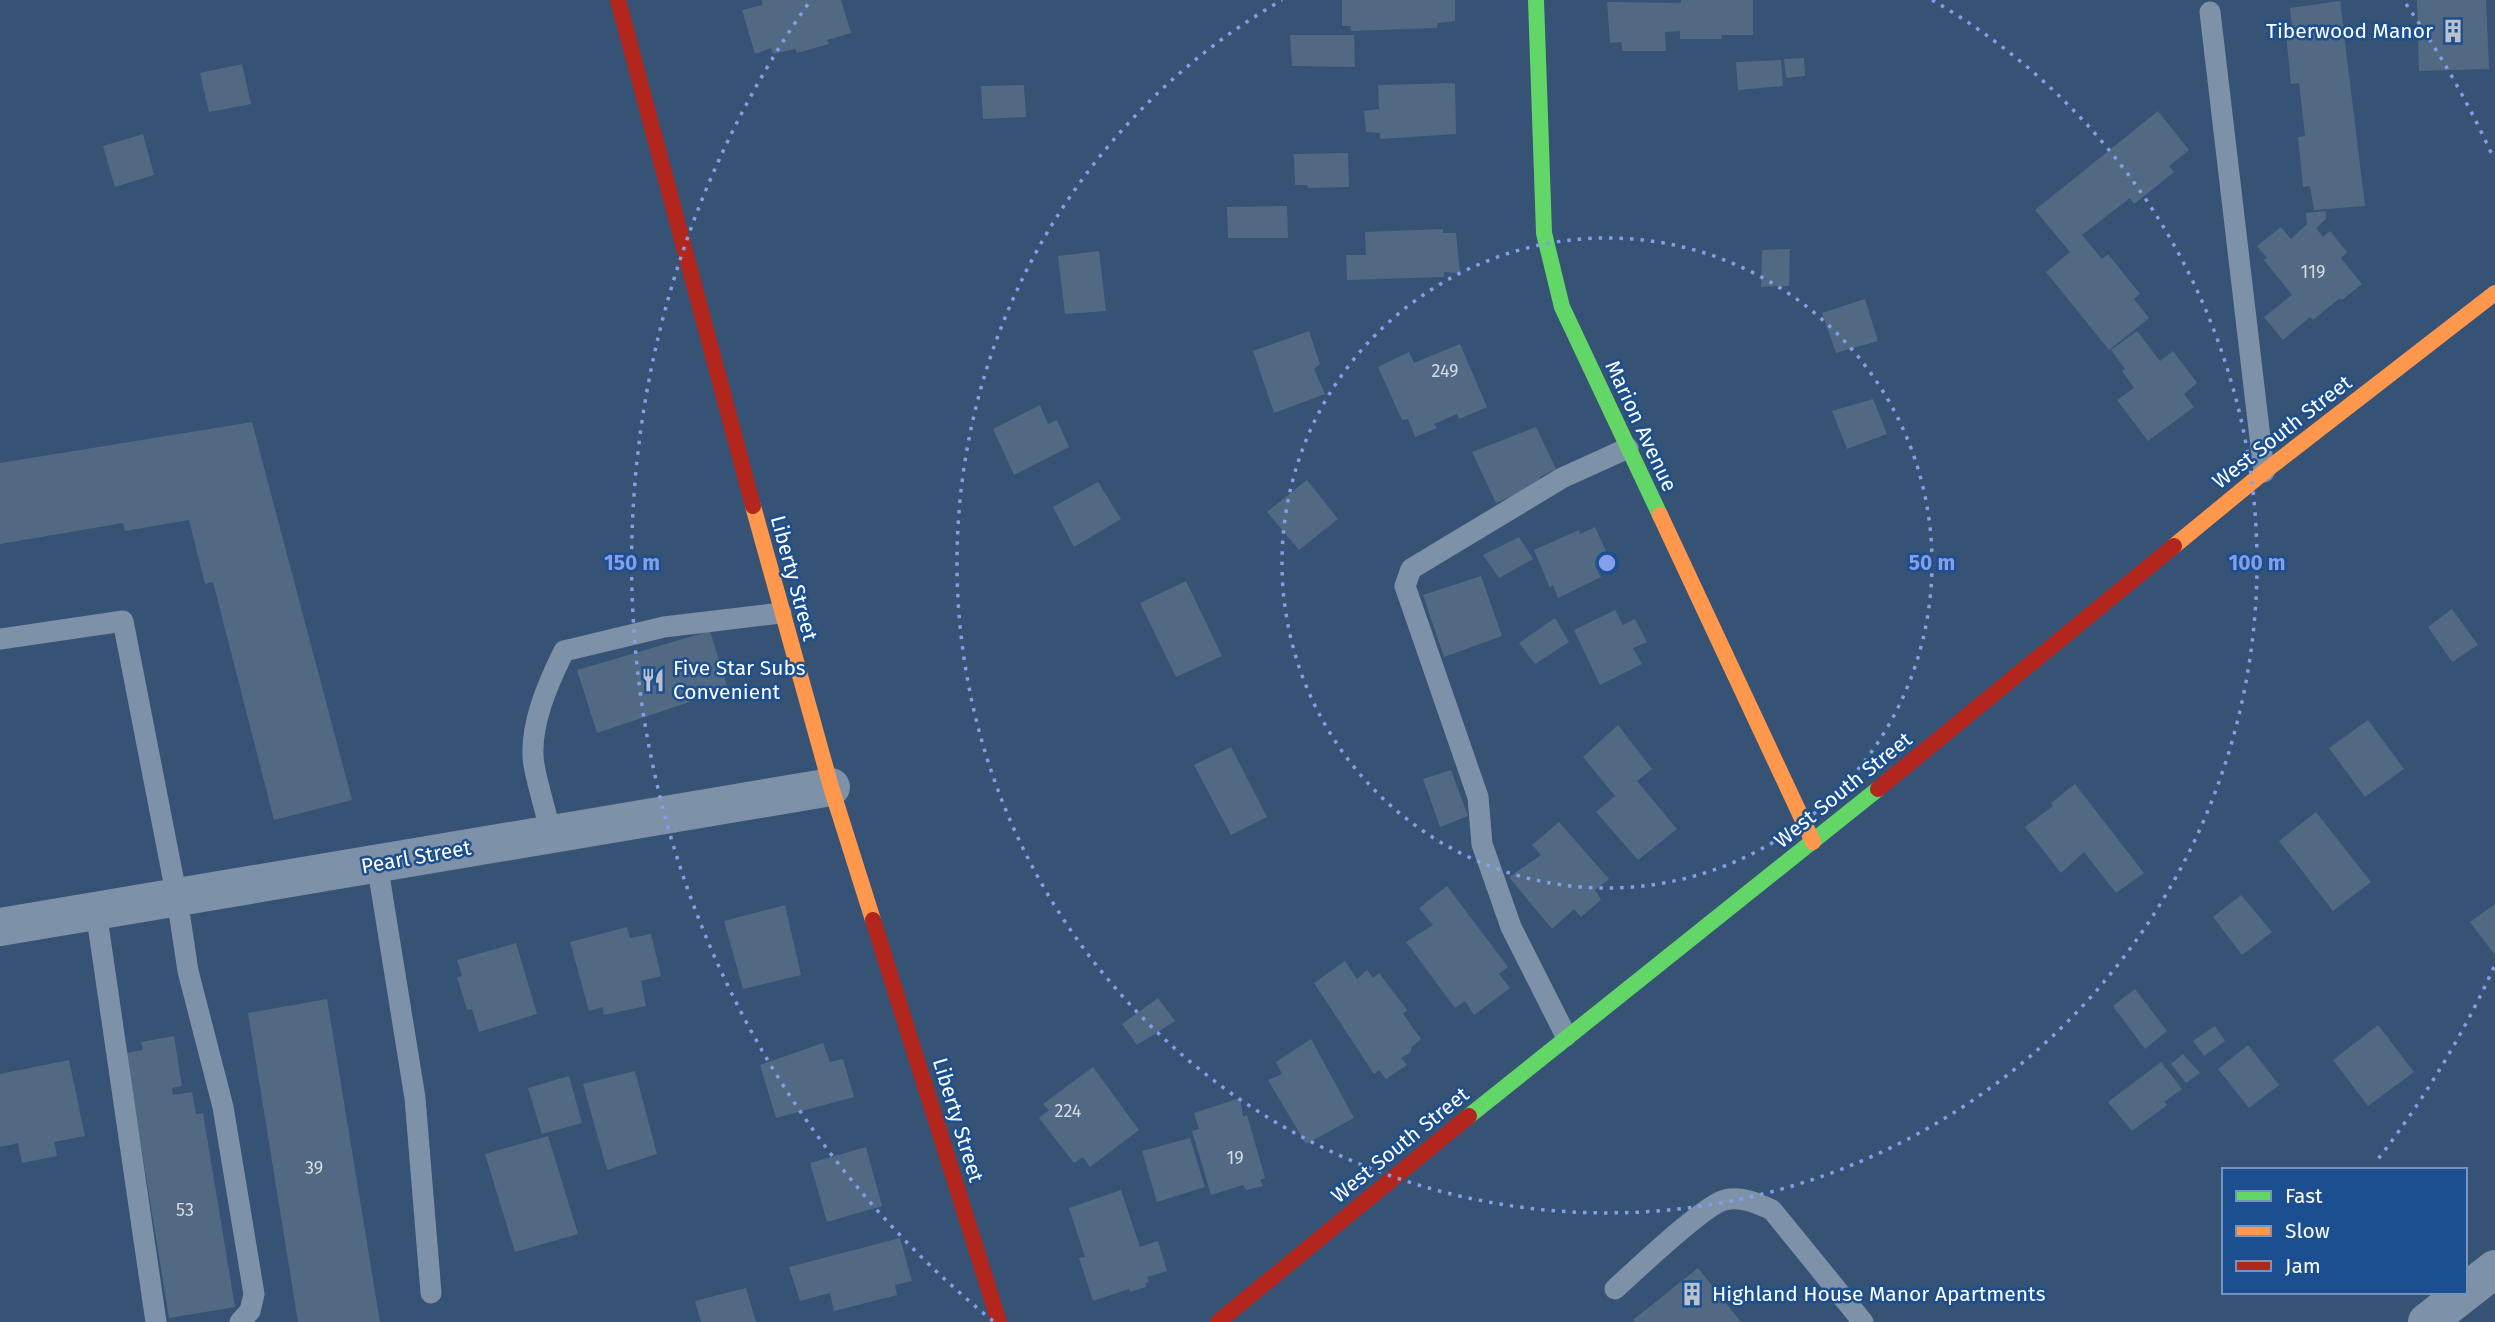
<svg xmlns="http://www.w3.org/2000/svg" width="2495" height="1322" font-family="'Fira Sans',sans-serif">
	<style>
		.building { fill: #526984 }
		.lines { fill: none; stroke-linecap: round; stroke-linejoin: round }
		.lane { stroke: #7d92a8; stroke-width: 21 }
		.street { stroke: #7d92a8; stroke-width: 38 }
		.fast { stroke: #63d668; stroke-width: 16 }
		.slow { stroke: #ff974d; stroke-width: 16 }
		.jam { stroke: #b3261e; stroke-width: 16 }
		.ring { fill: none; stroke: #839eea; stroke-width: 3.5; stroke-dasharray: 3.5 7 }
		.labels { text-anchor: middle; stroke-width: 5; stroke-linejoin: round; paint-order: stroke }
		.number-label { font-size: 18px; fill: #d4dae0 }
		.poi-label { font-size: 21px; fill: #fff; stroke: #1b4f8f; text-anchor: start }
		.street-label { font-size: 21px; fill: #fff; stroke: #1b4f8f }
		.centre { fill: #839eea; stroke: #1b4f8f; stroke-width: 3.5 }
		.ring-label { font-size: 21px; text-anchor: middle; font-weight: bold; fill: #839eea; stroke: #1b4f8f; stroke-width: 5; stroke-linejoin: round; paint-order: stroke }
	</style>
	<rect width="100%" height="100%" fill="#365274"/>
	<!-- building -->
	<g class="building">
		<polygon points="762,0 841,0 851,33 827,40 829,44 797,53 795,49 773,54 771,48 755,54 742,10 762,5"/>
		<polygon points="1342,0 1455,0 1455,21 1438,23 1437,28 1351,31 1350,26 1342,26"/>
		<polygon points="1681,0 1753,0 1753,35 1721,35 1722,39 1680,39 1680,31 1665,32 1666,51 1622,51 1622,42 1610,43 1607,2 1681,3"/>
		<polygon points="2417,0 2486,0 2489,69 2419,71"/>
		<polygon points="2340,1 2365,206 2314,210 2310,186 2303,187 2298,137 2305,136 2299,83 2291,84 2286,35 2293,34 2290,8"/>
		<polygon points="1290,35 1354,35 1355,67 1292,66"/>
		<polygon points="1804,58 1805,76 1786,78 1784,59"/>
		<polygon points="1781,60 1783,86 1738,90 1736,62"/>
		<polygon points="242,64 251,104 209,112 200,73"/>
		<polygon points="1455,83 1456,134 1380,139 1380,133 1366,132 1364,111 1379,109 1378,85"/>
		<polygon points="1024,85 1026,117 983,119 981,86"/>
		<polygon points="2158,111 2189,150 2169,166 2174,172 2134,204 2130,198 2082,235 2102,259 2108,254 2140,294 2134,299 2149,318 2109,350 2046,272 2070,252 2035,210"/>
		<polygon points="143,134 154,175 115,187 103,146"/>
		<polygon points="1348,153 1349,187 1308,188 1307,185 1295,185 1294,154"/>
		<polygon points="1287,206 1288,238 1228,238 1227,207"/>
		<polygon points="2326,211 2326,219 2316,228 2323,237 2330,231 2347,252 2341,258 2362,284 2342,300 2340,298 2313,320 2310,317 2283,340 2264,317 2292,295 2264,260 2267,258 2257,246 2281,227 2291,239 2307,224 2306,213"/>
		<polygon points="1443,229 1443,233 1456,233 1460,273 1444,272 1444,277 1347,280 1346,255 1366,255 1365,232"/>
		<polygon points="1790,249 1789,286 1761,287 1762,250"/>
		<polygon points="1099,251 1106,311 1065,314 1058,256"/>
		<polygon points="1865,299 1878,341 1836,353 1822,313"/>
		<polygon points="1309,331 1320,364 1314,369 1325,394 1274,413 1253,351"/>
		<polygon points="2137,331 2160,361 2173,351 2197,383 2184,394 2194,407 2148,441 2117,400 2134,388 2122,371 2125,369 2111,350"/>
		<polygon points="1460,344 1487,407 1459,419 1457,414 1434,424 1437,428 1415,437 1408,419 1402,420 1378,367 1409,352 1414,363"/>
		<polygon points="1873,399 1887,434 1847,449 1832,411"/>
		<polygon points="1040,405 1048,424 1057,420 1069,447 1014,475 993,429"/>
		<polygon points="252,422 352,800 274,820 213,582 205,584 189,520 125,531 123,523 0,544 0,463"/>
		<polygon points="1536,427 1556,469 1540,477 1542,483 1496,503 1472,452"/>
		<polygon points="1307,480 1338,519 1299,550 1267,512"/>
		<polygon points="1098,482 1121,519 1074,547 1053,507"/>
		<polygon points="1595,527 1613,566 1598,572 1601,577 1558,598 1553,585 1550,588 1534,550 1579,530 1580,534"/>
		<polygon points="1519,537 1533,559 1499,578 1483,555"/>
		<polygon points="1481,576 1502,636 1444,657 1423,595"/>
		<polygon points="1186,581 1222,656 1176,677 1140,603"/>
		<polygon points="2452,609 2478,645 2452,662 2428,627"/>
		<polygon points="1615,610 1623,625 1635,619 1647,642 1633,648 1642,664 1600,685 1574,630"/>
		<polygon points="1555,618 1569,642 1535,664 1519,643"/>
		<polygon points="710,631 728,689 597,733 577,670"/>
		<polygon points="2368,720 2404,769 2365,797 2329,748"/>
		<polygon points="1618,725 1652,769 1637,781 1677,829 1638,860 1596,812 1615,796 1583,757"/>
		<polygon points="1231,747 1267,817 1231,835 1194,765"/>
		<polygon points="1451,770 1468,816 1440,827 1423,779"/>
		<polygon points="2075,784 2144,873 2116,893 2084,852 2061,873 2025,827 2053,806 2051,803"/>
		<polygon points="2316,812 2371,882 2333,911 2279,841"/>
		<polygon points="1559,822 1609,879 1595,890 1601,900 1581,917 1574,909 1552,929 1509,877 1541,855 1532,845"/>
		<polygon points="1447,886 1508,967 1499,974 1510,988 1474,1015 1465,1001 1455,1008 1406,942 1433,925 1419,908"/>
		<polygon points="2241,895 2272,932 2242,955 2213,917"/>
		<polygon points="2495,904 2495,955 2470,922"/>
		<polygon points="785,905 801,975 743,989 724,921"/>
		<polygon points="627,927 630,938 651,934 661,976 641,981 646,1006 604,1015 603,1007 589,1011 570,942"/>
		<polygon points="516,943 537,1014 479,1032 472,1009 467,1010 457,977 462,976 457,960"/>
		<polygon points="1345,961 1357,979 1367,970 1373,978 1379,973 1407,1010 1403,1014 1421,1039 1412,1047 1410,1053 1401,1058 1407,1065 1386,1079 1379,1070 1374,1074 1314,983"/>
		<polygon points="2135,989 2167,1031 2145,1049 2113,1006"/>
		<polygon points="1158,998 1175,1021 1137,1045 1122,1024"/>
		<polygon points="327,999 380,1322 298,1322 248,1013"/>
		<polygon points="2378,1025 2414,1072 2368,1106 2333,1060"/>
		<polygon points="2215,1026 2225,1041 2204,1056 2193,1041"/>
		<polygon points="174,1036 182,1086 172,1088 173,1095 192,1092 196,1114 203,1113 235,1307 169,1318 126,1053 143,1050 141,1042"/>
		<polygon points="1311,1039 1354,1118 1306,1144 1268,1080 1282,1074 1276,1062"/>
		<polygon points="823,1043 830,1062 843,1059 854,1097 776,1118 760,1065"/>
		<polygon points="2248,1045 2279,1085 2249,1108 2218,1069"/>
		<polygon points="2183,1054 2200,1073 2186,1083 2171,1064"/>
		<polygon points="69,1060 85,1136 54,1142 57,1156 22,1163 18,1143 0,1147 0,1074"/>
		<polygon points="2161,1062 2182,1089 2164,1102 2167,1105 2132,1131 2108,1102"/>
		<polygon points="1093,1067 1139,1130 1090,1167 1083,1157 1074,1163 1039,1118 1049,1110 1043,1104"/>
		<polygon points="635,1071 657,1154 607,1170 583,1084"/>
		<polygon points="569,1076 582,1123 542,1134 528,1088"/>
		<polygon points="1240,1098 1243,1117 1247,1115 1265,1178 1260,1180 1263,1186 1246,1190 1243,1185 1211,1195 1192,1131 1199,1129 1194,1113"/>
		<polygon points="548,1136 578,1234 515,1252 485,1154"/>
		<polygon points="1190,1138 1205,1187 1157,1202 1142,1151"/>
		<polygon points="866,1147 882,1206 827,1222 810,1163"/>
		<polygon points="1121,1190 1140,1247 1158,1241 1167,1271 1147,1277 1149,1282 1146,1283 1146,1287 1130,1292 1129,1289 1093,1301 1079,1258 1085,1257 1069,1208"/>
		<polygon points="900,1238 912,1281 895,1285 897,1295 834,1311 830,1293 800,1301 789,1267"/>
		<polygon points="1698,1268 1741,1322 1635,1322 1633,1320"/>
		<polygon points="746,1288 756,1322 701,1322 695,1301"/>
	</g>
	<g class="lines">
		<!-- lane -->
		<g class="lane">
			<polyline points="2210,12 2264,472"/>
			<polyline points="0,639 123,621 177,898 188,971 223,1107 254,1294 250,1311 240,1322"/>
			<path d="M551 834C546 811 538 788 534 765 528 728 548 683 564 651L664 627 781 613"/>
			<polyline points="377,863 415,1098 431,1293"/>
			<polyline points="96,911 156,1322"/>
			<polyline points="1566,1036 1511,927 1482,844 1478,797 1405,586 1411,569 1562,478 1628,448"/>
			<path d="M1615 1289C1634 1272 1705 1204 1725 1200 1741 1196 1757 1203 1772 1210L1863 1322"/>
		</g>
		<!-- street -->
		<g class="street">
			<polyline points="0,927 831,787"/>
			<polyline points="2427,1322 2495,1269"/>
		</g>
		<!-- fast -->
		<g class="fast">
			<polyline points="1536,0 1544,233 1562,307 1660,515"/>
			<polyline points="1469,1116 1878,789"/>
		</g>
		<!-- slow -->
		<g class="slow">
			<polyline points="753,506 831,787 873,920"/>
			<polyline points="1660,515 1813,842"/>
			<polyline points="2174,546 2264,472 2495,293"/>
		</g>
		<!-- jam -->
		<g class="jam">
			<polyline points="618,0 753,506"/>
			<polyline points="1878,789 2174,546"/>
			<polyline points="873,920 999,1322"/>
			<polyline points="1218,1322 1469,1116"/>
		</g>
	</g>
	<!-- distance rings -->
	<g class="ring">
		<circle cx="1607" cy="563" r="325"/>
		<path d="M1932 0A650 650 0 1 1 1282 0"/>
		<path d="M2494 967A975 975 0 0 1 2375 1163M993 1321A975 975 0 0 1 808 4M2406 4A975 975 0 0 1 2494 159"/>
	</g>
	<!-- icons -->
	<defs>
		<g id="building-bare" transform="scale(1.89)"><path d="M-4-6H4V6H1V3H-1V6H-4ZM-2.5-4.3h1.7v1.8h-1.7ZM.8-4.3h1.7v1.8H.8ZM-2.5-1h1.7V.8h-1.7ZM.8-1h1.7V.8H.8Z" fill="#b9c2ce" stroke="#1b4f8f" stroke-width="2.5" paint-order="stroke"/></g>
		<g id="restaurant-bare" transform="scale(1.89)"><path d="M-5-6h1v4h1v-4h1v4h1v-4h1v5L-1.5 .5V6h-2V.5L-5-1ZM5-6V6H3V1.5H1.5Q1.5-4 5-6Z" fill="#b9c2ce" stroke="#1b4f8f" stroke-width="2.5" paint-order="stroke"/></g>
	</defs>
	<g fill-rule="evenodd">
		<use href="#building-bare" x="2453" y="31"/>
		<use href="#restaurant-bare" x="653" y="680"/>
		<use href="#building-bare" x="1692" y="1294"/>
	</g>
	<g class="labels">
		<!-- number labels -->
		<g class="number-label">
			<text x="2313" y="278">119</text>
			<text x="1445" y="377">249</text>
			<text x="1068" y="1117">224</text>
			<text x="1235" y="1164">19</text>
			<text x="314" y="1174">39</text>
			<text x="185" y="1216">53</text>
		</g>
		<!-- poi labels -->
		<g class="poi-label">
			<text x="2433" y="38" text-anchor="end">Tiberwood Manor</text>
			<text x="673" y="675">Five Star Subs<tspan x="673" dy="24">Convenient</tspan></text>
			<text x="1712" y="1301">Highland House Manor Apartments</text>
		</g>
		<!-- street labels -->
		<g class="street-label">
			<text transform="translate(1641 426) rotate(65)" y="7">Marion Avenue</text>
			<text transform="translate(2282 432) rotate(-38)" y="7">West South Street</text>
			<text transform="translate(794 578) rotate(75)" y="7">Liberty Street</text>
			<text transform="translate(1843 790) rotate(-39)" y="7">West South Street</text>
			<text transform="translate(416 857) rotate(-10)" y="7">Pearl Street</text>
			<text transform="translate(958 1120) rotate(73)" y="7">Liberty Street</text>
			<text transform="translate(1400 1145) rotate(-39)" y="7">West South Street</text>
		</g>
	</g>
	<circle cx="1607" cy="563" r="10" class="centre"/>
	<g class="ring-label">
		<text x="1932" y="570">50 m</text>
		<text x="2257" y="570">100 m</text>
		<text x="632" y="570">150 m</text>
	</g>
	<!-- legend -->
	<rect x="2222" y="1168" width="245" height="126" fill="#1b4f8f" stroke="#7695bc" stroke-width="2"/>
	<rect x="2236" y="1191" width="35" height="10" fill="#63d668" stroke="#7695bc" stroke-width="2"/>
	<text x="2285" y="1203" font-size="21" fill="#ffffff">Fast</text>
	<rect x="2236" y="1226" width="35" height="10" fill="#ff974d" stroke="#7695bc" stroke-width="2"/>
	<text x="2285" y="1238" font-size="21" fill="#ffffff">Slow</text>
	<rect x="2236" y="1261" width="35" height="10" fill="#b3261e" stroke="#7695bc" stroke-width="2"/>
	<text x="2285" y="1273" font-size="21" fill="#ffffff">Jam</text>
</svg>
